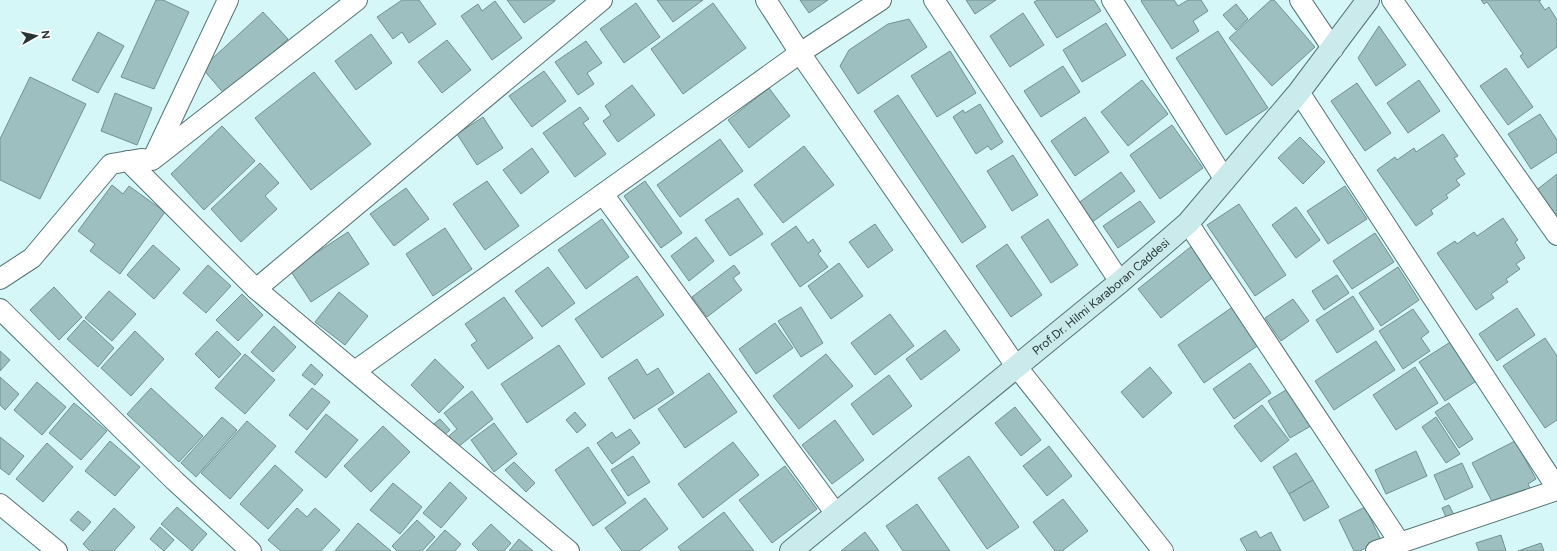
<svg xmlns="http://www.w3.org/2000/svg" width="1557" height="551" font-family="Figtree,sans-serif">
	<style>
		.building { fill: #9ebfc0; stroke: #719192 }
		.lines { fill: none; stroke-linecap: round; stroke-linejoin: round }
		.street-casing { stroke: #547374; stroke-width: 22 }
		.secondary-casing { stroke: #547374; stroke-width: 24 }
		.street { stroke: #fff; stroke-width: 20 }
		.secondary { stroke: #caeaeb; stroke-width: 22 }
		.labels { text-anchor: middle; stroke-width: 3; stroke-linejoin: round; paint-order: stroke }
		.street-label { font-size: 12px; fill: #273434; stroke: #fff }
	</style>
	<rect width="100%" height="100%" fill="#d5f7f8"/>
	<!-- building -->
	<g class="building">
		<polygon points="156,0 163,0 189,12 154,89 121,77"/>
		<polygon points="402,0 419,0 436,24 409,43 402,32 393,39 377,17"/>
		<polygon points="507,0 555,0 555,1 524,23"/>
		<polygon points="657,0 703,0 673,22"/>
		<polygon points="800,0 828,0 809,13"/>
		<polygon points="966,0 996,0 975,14"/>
		<polygon points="1038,0 1094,0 1101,11 1057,38 1034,2"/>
		<polygon points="1142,0 1174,0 1178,6 1188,0 1201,0 1208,11 1193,21 1199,31 1172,49 1141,1"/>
		<polygon points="1271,0 1274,0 1315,47 1272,86 1229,38"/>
		<polygon points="1481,0 1541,0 1539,1 1545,10 1549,7 1557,20 1557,47 1528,68 1520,56 1523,54 1487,2 1484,4"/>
		<polygon points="495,1 522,38 492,60 461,16 478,4 482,11"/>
		<polygon points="636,3 660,37 624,63 600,29"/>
		<polygon points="713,3 746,48 683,94 651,49"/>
		<polygon points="1236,4 1248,19 1236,30 1223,15"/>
		<polygon points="263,12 288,39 226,96 202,68"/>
		<polygon points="1023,13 1044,45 1010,67 990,36"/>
		<polygon points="909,19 927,47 858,94 840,66 849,50 888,24"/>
		<polygon points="1106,23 1126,55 1082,82 1063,50"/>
		<polygon points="1379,26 1406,65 1376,86 1358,58"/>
		<polygon points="1218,31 1268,108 1226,135 1176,58"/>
		<polygon points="98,32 124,46 98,93 72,80"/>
		<polygon points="371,34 392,63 356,90 335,61"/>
		<polygon points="447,40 471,70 442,93 418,62"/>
		<polygon points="586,41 602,63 587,73 594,84 578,95 555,62"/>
		<polygon points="950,51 976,93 937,117 911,76"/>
		<polygon points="1063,66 1080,92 1041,117 1024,91"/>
		<polygon points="1506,68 1533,107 1508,125 1480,86"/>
		<polygon points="544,71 566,101 532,127 509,96"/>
		<polygon points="314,72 371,144 311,190 255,118"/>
		<polygon points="30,77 86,104 40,199 0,180 0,139"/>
		<polygon points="1142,80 1168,114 1128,146 1101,112"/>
		<polygon points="1419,80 1440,111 1408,133 1387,103"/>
		<polygon points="1357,83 1391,133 1365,151 1331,101"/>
		<polygon points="632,85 655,115 618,142 603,121 611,115 605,106"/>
		<polygon points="769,88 790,116 749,148 728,120"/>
		<polygon points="115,93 152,108 137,145 101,131"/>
		<polygon points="898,95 986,227 962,243 874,111"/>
		<polygon points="980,104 1003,142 991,150 988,146 976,154 953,117 963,110 965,113"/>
		<polygon points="580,107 589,119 583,123 606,154 575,177 543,133"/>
		<polygon points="1540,114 1557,140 1557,152 1531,169 1508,134"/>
		<polygon points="483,117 503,148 477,165 457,134"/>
		<polygon points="1085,117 1109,152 1075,176 1051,141"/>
		<polygon points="1172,125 1203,168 1160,199 1130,155"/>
		<polygon points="222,126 255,161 204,210 171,174"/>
		<polygon points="1443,134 1458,156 1454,158 1465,174 1456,180 1460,185 1446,195 1448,198 1431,210 1433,214 1416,226 1377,170 1395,157 1397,160 1414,148 1416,152"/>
		<polygon points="1300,137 1325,162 1303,184 1278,158"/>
		<polygon points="720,139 743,171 680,217 657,185"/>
		<polygon points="804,146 834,185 783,223 754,185"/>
		<polygon points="532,148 549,172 521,194 503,170"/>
		<polygon points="1013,155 1038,195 1012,211 987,171"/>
		<polygon points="260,163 279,183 265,196 277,209 241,242 211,209"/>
		<polygon points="1121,172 1135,191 1091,223 1077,204"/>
		<polygon points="1557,174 1557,220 1534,192"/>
		<polygon points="487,181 519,226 485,250 453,204"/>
		<polygon points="645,181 682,233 661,248 624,196"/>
		<polygon points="112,185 123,194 129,186 165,212 120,274 90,251 95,244 78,231"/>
		<polygon points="1345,186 1367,219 1328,244 1307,211"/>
		<polygon points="406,188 429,219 394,246 370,214"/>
		<polygon points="738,198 763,234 730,256 705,220"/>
		<polygon points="1140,201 1155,222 1118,248 1103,226"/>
		<polygon points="1239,204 1286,275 1255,296 1207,225"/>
		<polygon points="1296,207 1320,240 1296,258 1272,225"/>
		<polygon points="1503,218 1518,240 1515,242 1525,258 1516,264 1520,269 1506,279 1508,282 1491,294 1494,298 1476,310 1437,253 1455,241 1457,244 1474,232 1477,236"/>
		<polygon points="602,219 629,257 586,289 558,250"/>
		<polygon points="1048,219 1078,265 1051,283 1021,237"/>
		<polygon points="875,224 893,250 868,268 849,242"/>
		<polygon points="796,226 808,243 813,239 821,251 818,254 828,267 800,287 771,244"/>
		<polygon points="445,228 472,269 433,296 406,254"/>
		<polygon points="348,232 369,264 311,302 290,270"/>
		<polygon points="1375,233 1394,262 1352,289 1333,261"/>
		<polygon points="696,237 714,261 689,281 671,256"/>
		<polygon points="1007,244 1042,295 1011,317 976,266"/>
		<polygon points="153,245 180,269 154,299 127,275"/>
		<polygon points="1193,245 1216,275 1161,318 1138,289"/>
		<polygon points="839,263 863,296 831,319 808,286"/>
		<polygon points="208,265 231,286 206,313 183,293"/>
		<polygon points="734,265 740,273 733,278 742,290 707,317 692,297"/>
		<polygon points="548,267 575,303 542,327 515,291"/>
		<polygon points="1398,267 1419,300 1381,326 1359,293"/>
		<polygon points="1337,275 1349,293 1324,310 1312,291"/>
		<polygon points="637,276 664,315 602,358 575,319"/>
		<polygon points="54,287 82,317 59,340 30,310"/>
		<polygon points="109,291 136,314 112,341 85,318"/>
		<polygon points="339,292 368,316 345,345 315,322"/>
		<polygon points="242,294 263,315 238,341 216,320"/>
		<polygon points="1353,296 1374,329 1337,353 1316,320"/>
		<polygon points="504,297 533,338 488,369 471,345 477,341 465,324"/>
		<polygon points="1293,299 1309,321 1281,341 1265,318"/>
		<polygon points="1234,306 1260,344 1204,383 1178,345"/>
		<polygon points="801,307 823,343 801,357 778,321"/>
		<polygon points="1517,308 1535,335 1497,361 1479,334"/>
		<polygon points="1413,309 1429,332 1421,338 1430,351 1403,369 1379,331"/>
		<polygon points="890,314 914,346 875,375 851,343"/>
		<polygon points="84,320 114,348 98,367 67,339"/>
		<polygon points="775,323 793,348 756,374 739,349"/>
		<polygon points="274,326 296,347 273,372 251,352"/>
		<polygon points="945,330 960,350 921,380 906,359"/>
		<polygon points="135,331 164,359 131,396 101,368"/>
		<polygon points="217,331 241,354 219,378 195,354"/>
		<polygon points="1545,338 1557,356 1557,420 1545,428 1503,366"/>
		<polygon points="1376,341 1395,370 1334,410 1315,381"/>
		<polygon points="1452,341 1478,380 1445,401 1419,362"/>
		<polygon points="559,345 585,384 527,423 501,384"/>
		<polygon points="0,351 10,360 0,371"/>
		<polygon points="245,354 275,380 245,414 215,388"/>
		<polygon points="826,354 853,386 799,429 773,396"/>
		<polygon points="435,359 464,387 439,413 411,385"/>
		<polygon points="637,359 647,375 658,368 674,393 634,419 608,378"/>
		<polygon points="1250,363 1271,393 1234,419 1213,389"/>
		<polygon points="311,364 323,375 315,385 302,375"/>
		<polygon points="1150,367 1172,393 1143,418 1121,392"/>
		<polygon points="1415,367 1438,403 1396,430 1373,395"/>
		<polygon points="709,373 737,412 685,448 658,409"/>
		<polygon points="889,375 912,406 873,435 851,404"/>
		<polygon points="0,377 19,394 5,410 0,405"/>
		<polygon points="37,382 66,407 42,435 14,410"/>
		<polygon points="1294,385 1316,423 1290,438 1268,401"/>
		<polygon points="151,388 203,436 179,462 127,414"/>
		<polygon points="312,388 330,402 307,430 289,415"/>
		<polygon points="472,391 493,419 458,447 449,436 457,429 444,413"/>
		<polygon points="74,403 107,431 81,460 49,433"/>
		<polygon points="1449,403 1473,439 1459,448 1435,412"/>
		<polygon points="1262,405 1289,440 1261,462 1234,426"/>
		<polygon points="1015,407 1041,440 1021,456 995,423"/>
		<polygon points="575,412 586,425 577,433 566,420"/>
		<polygon points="326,414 358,440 326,478 295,452"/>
		<polygon points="222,417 237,430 196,477 181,463"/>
		<polygon points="1436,417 1460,454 1446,463 1422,427"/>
		<polygon points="440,419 450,430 442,437 431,426"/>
		<polygon points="835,420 864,460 832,484 802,445"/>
		<polygon points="247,421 276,446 230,499 201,473"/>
		<polygon points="494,423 517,454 494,472 471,440"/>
		<polygon points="383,426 410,452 371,492 344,466"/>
		<polygon points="630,429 640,443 612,464 597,443 612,432 616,438"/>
		<polygon points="0,437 24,456 9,475 0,468"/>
		<polygon points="110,441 140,467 115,496 85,471"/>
		<polygon points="1515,441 1536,479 1528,484 1530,488 1495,507 1472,463"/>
		<polygon points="733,442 759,475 703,518 678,484"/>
		<polygon points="47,443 73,467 43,502 16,479"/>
		<polygon points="1049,446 1072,476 1047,496 1023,466"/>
		<polygon points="588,447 626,503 593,526 555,470"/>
		<polygon points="1416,451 1427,476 1386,494 1375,470"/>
		<polygon points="1296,453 1313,480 1289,494 1273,467"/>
		<polygon points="633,456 650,482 628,496 611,470"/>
		<polygon points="969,456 1019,527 987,549 938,478"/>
		<polygon points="514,462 535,483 526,492 505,470"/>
		<polygon points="1462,463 1473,487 1445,500 1434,475"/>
		<polygon points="275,465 303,490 268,529 240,504"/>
		<polygon points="785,466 817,509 772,543 739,500"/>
		<polygon points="1313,480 1329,507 1304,521 1289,494"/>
		<polygon points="450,482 467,498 441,528 423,513"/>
		<polygon points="393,483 422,507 400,534 370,510"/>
		<polygon points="645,498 668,529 639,551 622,551 605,528"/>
		<polygon points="1063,499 1088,531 1062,551 1055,551 1033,522"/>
		<polygon points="917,504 950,551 903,551 886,526"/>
		<polygon points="1449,505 1456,519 1448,522 1442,508"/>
		<polygon points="177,507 207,534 192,551 161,524"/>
		<polygon points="1365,507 1381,540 1360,551 1354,551 1339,520"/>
		<polygon points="114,508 135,527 114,551 90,551 83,544"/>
		<polygon points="297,508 307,517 315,508 340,530 321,551 281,551 268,540"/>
		<polygon points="78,511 91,522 83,531 70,520"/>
		<polygon points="724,512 754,551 681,551 678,547"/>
		<polygon points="417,520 435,537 422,551 397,551 392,546"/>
		<polygon points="358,523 391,551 335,551"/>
		<polygon points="491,524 511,543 504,551 479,551 472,544"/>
		<polygon points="160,527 174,540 164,551 150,539"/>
		<polygon points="445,530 461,544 455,551 426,551"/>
		<polygon points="1256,531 1260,538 1271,532 1281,551 1247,551 1240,539"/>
		<polygon points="865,532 879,551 841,551"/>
		<polygon points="1501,535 1506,551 1479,551 1476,543"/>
		<polygon points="519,539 533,551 509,551"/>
		<polygon points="1541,543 1544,551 1518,551"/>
	</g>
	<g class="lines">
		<!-- street casing -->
		<g class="street-casing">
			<g id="street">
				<polyline points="766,0 800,53 1016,366 1163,551"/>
				<polyline points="934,0 1120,282"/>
				<polyline points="1112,0 1225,180"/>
				<polyline points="1300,0 1333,49"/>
				<polyline points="1392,0 1557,235"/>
				<polyline points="1299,92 1557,488"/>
				<polyline points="154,156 228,0"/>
				<polyline points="128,161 256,289 569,551"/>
				<polyline points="603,194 836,514"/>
				<polyline points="1188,223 1400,543"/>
				<polyline points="0,279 32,258 111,164 141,159 152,160 357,0"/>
				<polyline points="256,289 602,0"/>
				<polyline points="0,309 175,481 251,551"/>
				<polyline points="355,371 800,53 881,0"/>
				<polyline points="0,504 57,551"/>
				<polyline points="1376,551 1557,490"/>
			</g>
		</g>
		<!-- secondary casing -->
		<g class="secondary-casing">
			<g id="secondary">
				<path id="s1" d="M791 551 1120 282 1188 223 1299 92 1368 0"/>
			</g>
		</g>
		<!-- street -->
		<use href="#street" class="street"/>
		<!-- secondary -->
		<use href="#secondary" class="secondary"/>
	</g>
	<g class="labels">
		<!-- street labels -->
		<g class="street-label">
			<text dy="4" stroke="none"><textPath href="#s1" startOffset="401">Prof.Dr. Hilmi Karaboran Caddesi</textPath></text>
		</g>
	</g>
	<!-- north arrow -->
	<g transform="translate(36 36) rotate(82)" stroke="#ffffff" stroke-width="3" paint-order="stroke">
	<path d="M0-3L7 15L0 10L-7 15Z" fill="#273434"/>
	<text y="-6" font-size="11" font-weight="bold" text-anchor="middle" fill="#273434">N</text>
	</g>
</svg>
